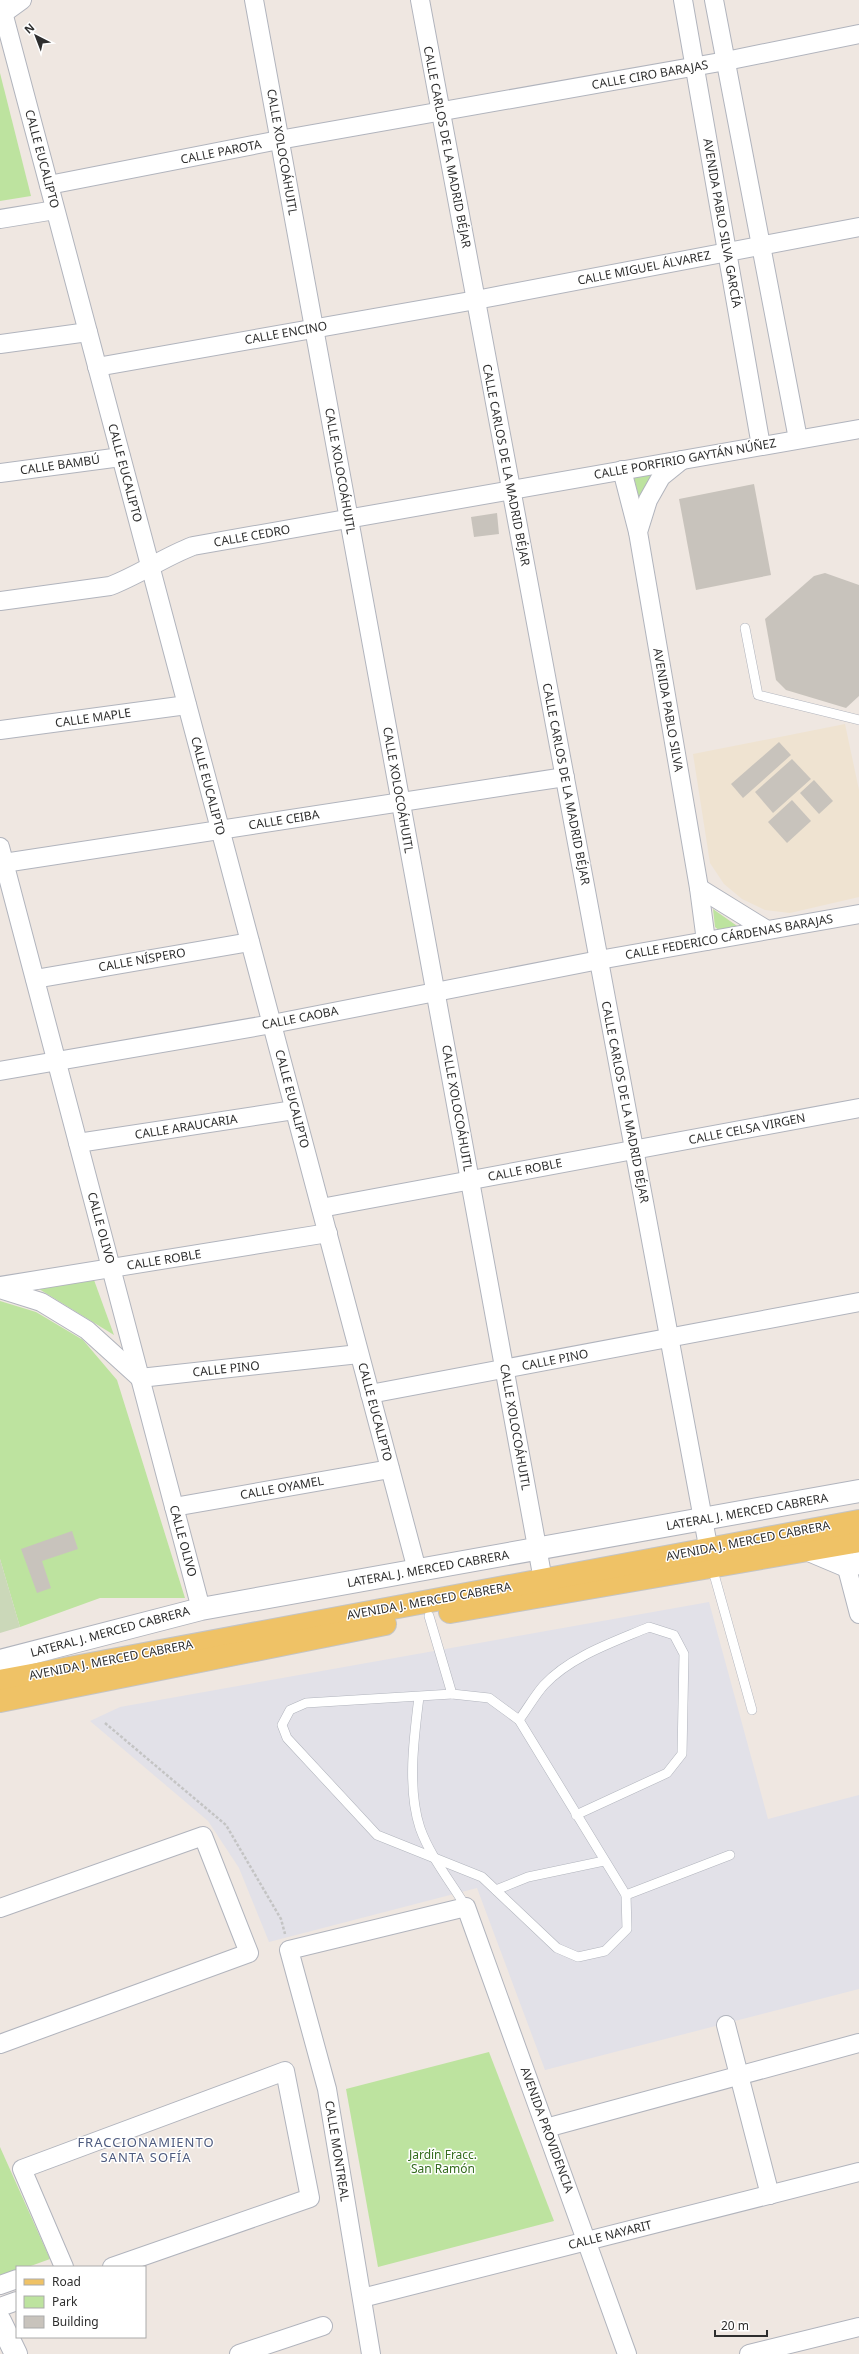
<svg xmlns="http://www.w3.org/2000/svg" width="859" height="2354" font-family="'Noto Sans',sans-serif">
	<style>
		.industrial { fill: #e2e1e8 }
		.education { fill: #efe3d1 }
		.green { fill: #bde39f }
		.cemetery { fill: #cbd8b9 }
		.building { fill: #c8c3bc }
		.lines { fill: none; stroke-linecap: round; stroke-linejoin: round }
		.lane-casing { stroke: #b1b4bd; stroke-width: 10 }
		.street-casing { stroke: #b1b4bd; stroke-width: 20 }
		.secondary-casing { stroke: #b1b4bd; stroke-width: 24 }
		.primary-casing { stroke: #c4c4c4; stroke-width: 24 }
		.path { stroke: #c4c4c4; stroke-width: 2.5; stroke-dasharray: 3 2; stroke-linecap: butt }
		.lane { stroke: #fff; stroke-width: 9 }
		.street { stroke: #fff; stroke-width: 18 }
		.secondary { stroke: #fff; stroke-width: 22 }
		.primary { stroke: #efc266; stroke-width: 22 }
		.labels { text-anchor: middle; stroke-width: 3; stroke-linejoin: round; paint-order: stroke }
		.street-label { font-size: 12px; fill: #2e2e2e; stroke: #fff }
		.park-label { font-size: 12px; fill: #346c1d; stroke: #fff }
		.neighbourhood-label { font-size: 13px; letter-spacing: 1px; fill: #4e5b7f; stroke: #fff }
	</style>
	<rect width="100%" height="100%" fill="#efe7e1"/>
	<!-- industrial -->
	<polygon class="industrial" points="709,1602 768,1819 859,1795 859,1989 545,2070 477,1888 269,1942 239,1868 208,1821 90,1721 120,1707"/>
	<!-- education -->
	<polygon class="education" points="845,724 859,790 859,897 790,913 765,910 742,899 724,884 710,863 693,754"/>
	<!-- green -->
	<g class="green">
		<polygon points="0,73 31,196 0,201"/>
		<polygon points="658,469 640,502 633,474"/>
		<polygon points="713,909 740,928 720,931 715,927"/>
		<polygon points="94,1280 114,1335 39,1289"/>
		<polygon points="0,1301 36,1312 83,1340 117,1380 185,1598 100,1598 20,1627 0,1559"/>
		<polygon points="489,2052 554,2221 378,2267 346,2089"/>
		<polygon points="0,2147 50,2259 28,2267 17,2267 17,2271 0,2278"/>
	</g>
	<!-- cemetery -->
	<polygon class="cemetery" points="0,1559 20,1627 0,1633"/>
	<!-- building -->
	<g class="building">
		<polygon points="754,484 771,575 696,590 679,499"/>
		<polygon points="497,513 499,534 474,537 471,517"/>
		<polygon points="825,573 859,585 859,696 846,708 786,690 776,680 765,619 814,576"/>
		<polygon points="779,742 791,755 743,798 731,784"/>
		<polygon points="792,759 811,779 773,813 755,792"/>
		<polygon points="814,780 833,801 819,814 800,793"/>
		<polygon points="792,800 811,821 787,843 768,822"/>
		<polygon points="72,1531 78,1549 42,1561 51,1588 37,1593 21,1549"/>
	</g>
	<g class="lines">
		<!-- lane casing -->
		<g class="lane-casing">
			<g id="lane">
				<polyline points="745,628 758,695 859,720"/>
				<polyline points="712,1567 752,1710"/>
				<polyline points="429,1616 452,1694 489,1698 519,1720 626,1895 730,1855"/>
				<polyline points="452,1694 306,1703 290,1710 282,1725 287,1738 377,1835 482,1877 557,1948 578,1957 605,1951 627,1929 626,1895"/>
				<path d="M419 1697C414 1737 407 1789 420 1828 430 1856 450 1881 466 1907"/>
				<path d="M519 1720C528 1708 535 1695 544 1685 571 1656 614 1642 649 1627L674 1635 684 1654 682 1754 667 1773 576 1815"/>
				<polyline points="496,1890 528,1877 604,1861"/>
			</g>
		</g>
		<!-- street casing -->
		<g class="street-casing">
			<g id="street">
				<polyline points="254,0 543,1580"/>
				<polyline points="420,0 711,1562"/>
				<polyline points="683,0 761,446"/>
				<polyline points="714,0 798,439"/>
				<polyline points="0,1 417,1570"/>
				<polyline points="0,16 22,0"/>
				<polyline points="49,185 279,140 726,61 859,34"/>
				<polyline points="0,219 55,210"/>
				<polyline points="0,344 88,332"/>
				<polyline points="97,367 476,300 859,227"/>
				<polyline points="682,460 661,477 648,500 638,532 699,888 706,941"/>
				<polyline points="622,470 638,532"/>
				<polyline points="0,473 121,457"/>
				<path d="M0 601 110 586C139 575 164 557 193 546L859 429"/>
				<polyline points="0,730 187,705"/>
				<polyline points="0,847 201,1609"/>
				<polyline points="4,863 565,777"/>
				<polyline points="699,888 767,930"/>
				<polyline points="35,979 250,942"/>
				<polyline points="0,1071 272,1024 599,960 859,914"/>
				<polyline points="78,1143 294,1110"/>
				<polyline points="321,1208 859,1108"/>
				<polyline points="0,1286 328,1233"/>
				<polyline points="0,1289 41,1302 87,1330 140,1378 359,1354"/>
				<polyline points="370,1394 859,1302"/>
				<polyline points="174,1507 390,1469"/>
				<polyline points="843,1553 859,1614"/>
				<polyline points="0,1908 203,1836 249,1953 0,2044"/>
				<polyline points="726,2025 770,2195"/>
				<polyline points="546,2128 859,2043"/>
				<polyline points="64,2267 22,2169 285,2071 310,2198 112,2267"/>
				<polyline points="0,2285 17,2279"/>
				<polyline points="362,2298 859,2172"/>
				<polyline points="0,2307 17,2301"/>
				<polyline points="239,2354 323,2326"/>
				<polyline points="371,2354 327,2089 289,1950 466,1907 627,2354"/>
				<polyline points="749,2354 859,2327"/>
			</g>
		</g>
		<!-- secondary casing -->
		<g class="secondary-casing">
			<g id="secondary">
				<polyline points="809,1550 847,1566 859,1563"/>
				<polyline points="0,1661 201,1609 859,1491"/>
				<polyline points="0,2321 16,2354"/>
			</g>
		</g>
		<!-- primary casing -->
		<g class="primary-casing">
			<g id="primary">
				<polyline points="450,1612 859,1541"/>
				<polyline points="0,1681 859,1521"/>
				<polyline points="0,1701 385,1624"/>
			</g>
		</g>
		<!-- path -->
		<polyline class="path" points="105,1723 226,1825 281,1919 285,1934"/>
		<!-- lane -->
		<use href="#lane" class="lane"/>
		<!-- street -->
		<use href="#street" class="street"/>
		<!-- secondary -->
		<use href="#secondary" class="secondary"/>
		<!-- primary -->
		<use href="#primary" class="primary"/>
	</g>
	<g class="labels">
		<!-- street labels -->
		<g class="street-label">
			<text transform="translate(650 75) rotate(-10)" y="4">CALLE CIRO BARAJAS</text>
			<text transform="translate(447 147) rotate(79)" y="4">CALLE CARLOS DE LA MADRID BÉJAR</text>
			<text transform="translate(221 152) rotate(-11)" y="4">CALLE PAROTA</text>
			<text transform="translate(282 152) rotate(80)" y="4">CALLE XOLOCOÁHUITL</text>
			<text transform="translate(42 159) rotate(75)" y="4">CALLE EUCALIPTO</text>
			<text transform="translate(722 223) rotate(80)" y="4">AVENIDA PABLO SILVA GARCÍA</text>
			<text transform="translate(644 268) rotate(-11)" y="4">CALLE MIGUEL ÁLVAREZ</text>
			<text transform="translate(286 333) rotate(-10)" y="4">CALLE ENCINO</text>
			<text transform="translate(685 459) rotate(-10)" y="4">CALLE PORFIRIO GAYTÁN NÚÑEZ</text>
			<text transform="translate(60 465) rotate(-8)" y="4">CALLE BAMBÚ</text>
			<text transform="translate(506 465) rotate(79)" y="4">CALLE CARLOS DE LA MADRID BÉJAR</text>
			<text transform="translate(340 471) rotate(80)" y="4">CALLE XOLOCOÁHUITL</text>
			<text transform="translate(125 473) rotate(75)" y="4">CALLE EUCALIPTO</text>
			<text transform="translate(252 536) rotate(-10)" y="4">CALLE CEDRO</text>
			<text transform="translate(668 710) rotate(80)" y="4">AVENIDA PABLO SILVA</text>
			<text transform="translate(93 718) rotate(-8)" y="4">CALLE MAPLE</text>
			<text transform="translate(566 784) rotate(79)" y="4">CALLE CARLOS DE LA MADRID BÉJAR</text>
			<text transform="translate(208 786) rotate(75)" y="4">CALLE EUCALIPTO</text>
			<text transform="translate(398 790) rotate(80)" y="4">CALLE XOLOCOÁHUITL</text>
			<text transform="translate(284 820) rotate(-9)" y="4">CALLE CEIBA</text>
			<text transform="translate(729 937) rotate(-10)" y="4">CALLE FEDERICO CÁRDENAS BARAJAS</text>
			<text transform="translate(142 960) rotate(-10)" y="4">CALLE NÍSPERO</text>
			<text transform="translate(300 1018) rotate(-11)" y="4">CALLE CAOBA</text>
			<text transform="translate(292 1099) rotate(75)" y="4">CALLE EUCALIPTO</text>
			<text transform="translate(625 1102) rotate(79)" y="4">CALLE CARLOS DE LA MADRID BÉJAR</text>
			<text transform="translate(457 1108) rotate(80)" y="4">CALLE XOLOCOÁHUITL</text>
			<text transform="translate(186 1127) rotate(-9)" y="4">CALLE ARAUCARIA</text>
			<text transform="translate(747 1129) rotate(-11)" y="4">CALLE CELSA VIRGEN</text>
			<text transform="translate(525 1170) rotate(-11)" y="4">CALLE ROBLE</text>
			<text transform="translate(101 1228) rotate(75)" y="4">CALLE OLIVO</text>
			<text transform="translate(164 1260) rotate(-9)" y="4">CALLE ROBLE</text>
			<text transform="translate(555 1360) rotate(-11)" y="4">CALLE PINO</text>
			<text transform="translate(226 1369) rotate(-6)" y="4">CALLE PINO</text>
			<text transform="translate(375 1412) rotate(75)" y="4">CALLE EUCALIPTO</text>
			<text transform="translate(515 1427) rotate(80)" y="4">CALLE XOLOCOÁHUITL</text>
			<text transform="translate(282 1488) rotate(-10)" y="4">CALLE OYAMEL</text>
			<text transform="translate(747 1512) rotate(-10)" y="4">LATERAL J. MERCED CABRERA</text>
			<text transform="translate(183 1541) rotate(75)" y="4">CALLE OLIVO</text>
			<text transform="translate(748 1541) rotate(-11)" y="4">AVENIDA J. MERCED CABRERA</text>
			<text transform="translate(428 1569) rotate(-10)" y="4">LATERAL J. MERCED CABRERA</text>
			<text transform="translate(429 1601) rotate(-10)" y="4">AVENIDA J. MERCED CABRERA</text>
			<text transform="translate(110 1632) rotate(-15)" y="4">LATERAL J. MERCED CABRERA</text>
			<text transform="translate(111 1660) rotate(-11)" y="4">AVENIDA J. MERCED CABRERA</text>
			<text transform="translate(547 2130) rotate(70)" y="4">AVENIDA PROVIDENCIA</text>
			<text transform="translate(337 2151) rotate(81)" y="4">CALLE MONTREAL</text>
			<text transform="translate(610 2235) rotate(-14)" y="4">CALLE NAYARIT</text>
		</g>
		<!-- park labels -->
		<g class="park-label">
			<text x="443" y="2159">Jardín Fracc.<tspan x="443" dy="14">San Ramón</tspan></text>
		</g>
		<!-- neighbourhood labels -->
		<g class="neighbourhood-label">
			<text x="146" y="2147">FRACCIONAMIENTO<tspan x="146" dy="15">SANTA SOFÍA</tspan></text>
		</g>
	</g>
	<!-- legend -->
	<rect x="16" y="2266" width="130" height="72" fill="#ffffff" stroke="#ababab"/>
	<rect x="24" y="2279" width="20" height="6" fill="#efc266" stroke="#ababab"/>
	<text x="52" y="2286" font-size="12" fill="#2e2e2e">Road</text>
	<rect x="24" y="2296" width="20" height="12" fill="#bde39f" stroke="#ababab"/>
	<text x="52" y="2306" font-size="12" fill="#2e2e2e">Park</text>
	<rect x="24" y="2316" width="20" height="12" fill="#c8c3bc" stroke="#ababab"/>
	<text x="52" y="2326" font-size="12" fill="#2e2e2e">Building</text>
	<!-- north arrow -->
	<g transform="translate(36 36) rotate(318)" stroke="#ffffff" stroke-width="3" paint-order="stroke">
	<path d="M0-3L7 15L0 10L-7 15Z" fill="#2e2e2e"/>
	<text y="-6" font-size="11" font-weight="bold" text-anchor="middle" fill="#2e2e2e">N</text>
	</g>
	<!-- scale -->
	<path d="M715 2330v6h52v-6" fill="none" stroke="#2e2e2e" stroke-width="2"/>
	<text x="721" y="2330" font-size="12" fill="#2e2e2e" stroke="#ffffff" stroke-width="3" paint-order="stroke">20 m</text>
</svg>
